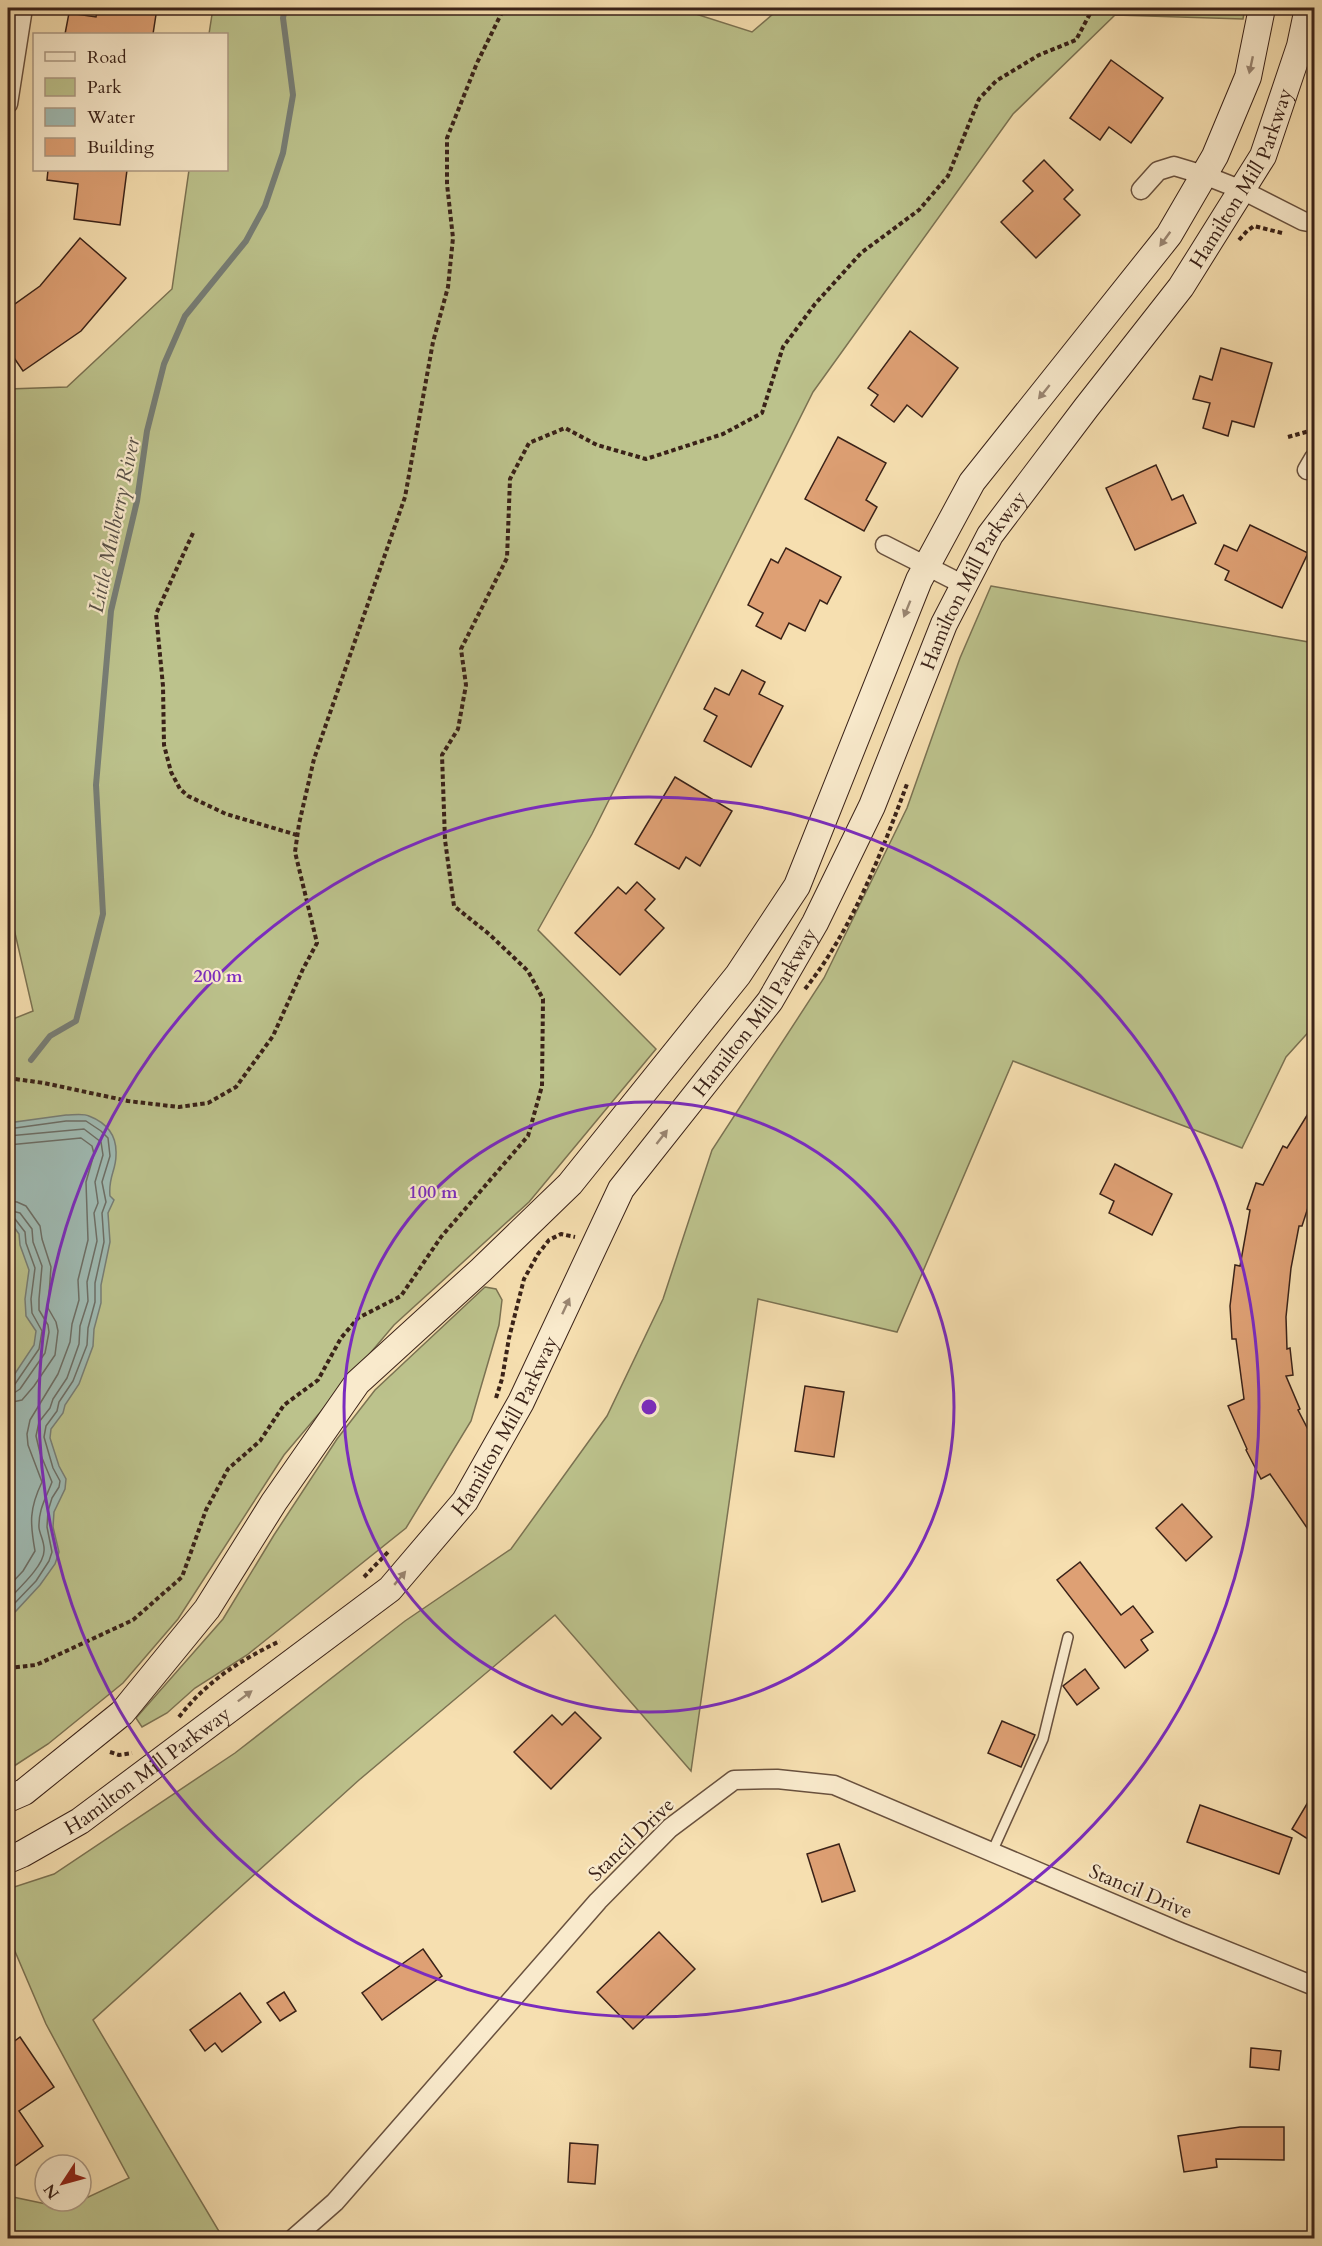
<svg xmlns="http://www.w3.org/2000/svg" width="1322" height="2246" font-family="Cardo,serif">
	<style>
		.green { fill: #bcc28c; stroke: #7b7252; stroke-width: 1.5 }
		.water { fill: #9fbbb4; stroke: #777e76; stroke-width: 1.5 }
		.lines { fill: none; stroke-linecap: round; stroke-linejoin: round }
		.shore { stroke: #6c6e66; stroke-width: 1.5 }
		.stream { stroke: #777e76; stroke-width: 6 }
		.building { fill: #dea074; stroke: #3a2218; stroke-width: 1.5 }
		.lane-casing { stroke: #69513e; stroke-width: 12 }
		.street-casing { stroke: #69513e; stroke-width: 21 }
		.secondary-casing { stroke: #3a2218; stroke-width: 28 }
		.path { stroke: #3a2218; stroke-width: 4; stroke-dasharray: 4.5 3; stroke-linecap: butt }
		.lane { stroke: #f9eacc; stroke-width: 9 }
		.street { stroke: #f9eacc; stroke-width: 18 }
		.secondary { stroke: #f9eacc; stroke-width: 26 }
		.oneway { fill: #9a8672 }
		.ring { fill: none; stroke: #7b2cbf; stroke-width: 3 }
		.labels { text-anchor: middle; stroke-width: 4.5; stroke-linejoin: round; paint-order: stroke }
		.street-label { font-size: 20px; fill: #3a2218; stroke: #f9eacc }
		.water-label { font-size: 21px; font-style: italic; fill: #585047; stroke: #f9eacc }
		.centre { fill: #7b2cbf; stroke: #f9eacc; stroke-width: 3 }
		.ring-label { font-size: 18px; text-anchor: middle; font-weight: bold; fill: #7b2cbf; stroke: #f9eacc; stroke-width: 4.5; stroke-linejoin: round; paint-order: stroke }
	</style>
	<rect width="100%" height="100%" fill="#f6dfb0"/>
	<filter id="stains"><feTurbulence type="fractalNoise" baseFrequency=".00333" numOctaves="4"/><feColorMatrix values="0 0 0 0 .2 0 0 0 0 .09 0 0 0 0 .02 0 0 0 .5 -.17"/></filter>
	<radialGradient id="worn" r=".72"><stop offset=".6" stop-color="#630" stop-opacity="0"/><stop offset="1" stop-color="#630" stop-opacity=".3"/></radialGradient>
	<!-- green -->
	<g class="green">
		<polygon points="213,8 677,8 752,32 780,8 1245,8 1243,19 1115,15 1013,114 813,392 592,834 538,930 656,1049 529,1202 394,1325 284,1455 178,1619 123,1683 48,1744 8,1770 8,1021 33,1011 8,903 8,389 67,387 172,289 189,170 226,170 226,34 209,34"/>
		<polygon points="991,586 1314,643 1314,1026 1286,1057 1242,1148 1013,1061 897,1332 758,1299 691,1771 555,1615 359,1780 93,2020 223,2238 22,2238 8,2237 8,2196 65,2208 129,2178 46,2024 8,1935 8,1889 54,1874 235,1753 405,1621 511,1549 607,1416 663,1299 712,1150 824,978 907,808 960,658"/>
		<polygon points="485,1287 496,1289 502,1300 499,1325 471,1421 406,1528 247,1655 195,1688 167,1713 142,1727 136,1718 223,1619 274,1535 337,1439 375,1390"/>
	</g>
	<!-- water -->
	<path class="water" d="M66 1115C73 1115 83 1113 89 1116 107 1123 117 1136 116 1155 116 1171 108 1177 110 1196L114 1200 108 1213 110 1242 101 1285V1303L94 1329 93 1346 79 1384 65 1405 63 1413 51 1429 50 1438 59 1466 66 1479 65 1489 54 1512 53 1527 59 1552 55 1564 40 1585 15 1612 8 1615V1384L34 1345 36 1331 26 1316 25 1299 29 1270 20 1245 19 1234 11 1223 8 1224V1123Z"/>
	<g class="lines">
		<!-- shore -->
		<g class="shore">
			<polyline points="8,1129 66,1121 86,1121 101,1131 108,1138 110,1156 102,1182 106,1202 102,1213 104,1242 95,1283 95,1302 88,1328 87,1345 73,1381 59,1402 57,1411 46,1426 44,1437 53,1468 60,1481 59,1487 52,1498 48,1511 47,1527 52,1552 49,1561 36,1581 12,1606 8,1608"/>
			<path d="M8 1136 84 1129 101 1142 103 1155 95 1182 98 1203 94 1213 97 1241 87 1282 88 1301 80 1326 79 1344 67 1378 53 1399 50 1408 39 1422 36 1436 40 1453 52 1482C46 1498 38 1510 39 1528 40 1535 45 1543 44 1551 44 1566 17 1590 8 1600"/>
			<path d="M8 1145 81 1138 92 1146 94 1154 86 1182 88 1240 78 1280 79 1300 72 1324 70 1342 58 1374 30 1420 27 1434 28 1445 42 1482C29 1509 30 1523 35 1551L23 1571 8 1587"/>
			<polyline points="8,1201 17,1202 26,1206 40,1226 42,1239 51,1267 48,1308 56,1322 58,1331 55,1355 34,1386 22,1400 8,1403"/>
			<polyline points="8,1210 20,1213 32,1229 33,1242 42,1266 39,1299 39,1310 48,1325 49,1332 45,1353 20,1389 14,1393 8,1394"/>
			<polyline points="8,1217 15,1219 25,1232 26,1243 35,1268 31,1299 32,1313 42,1331 39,1349 15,1384 8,1387"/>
		</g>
		<!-- stream -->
		<polyline class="stream" points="31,1060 50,1036 76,1021 103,914 96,785 111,611 137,501 147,431 164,364 185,316 246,241 265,206 283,153 293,95 283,18 285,8"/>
	</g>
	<!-- building -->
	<g class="building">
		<polygon points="98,8 157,8 153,34 65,34 69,13 96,17"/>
		<polygon points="1111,60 1163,98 1131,143 1109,127 1100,140 1070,118"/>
		<polygon points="1044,160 1073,190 1064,199 1080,215 1036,258 1001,222 1033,191 1023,181"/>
		<polygon points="48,170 127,170 120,225 74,219 78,184 47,180"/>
		<polygon points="80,238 126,278 81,331 23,371 8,349 8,309 40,286"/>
		<polygon points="910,331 958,368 922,417 907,405 894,422 871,405 878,395 868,388"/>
		<polygon points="1221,348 1272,363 1254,427 1232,421 1228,436 1203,428 1210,403 1193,399 1200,376 1212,380"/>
		<polygon points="838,437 886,463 866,500 877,507 864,531 805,499"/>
		<polygon points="1156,465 1172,500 1183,495 1196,523 1135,550 1106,488"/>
		<polygon points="1250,525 1308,553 1282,608 1225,580 1229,571 1215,564 1224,545 1237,551"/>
		<polygon points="786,548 841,577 827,604 820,600 805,631 789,623 781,639 756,626 763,613 748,605 771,559 778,563"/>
		<polygon points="742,670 765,682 759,694 783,706 751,767 704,741 717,716 704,709 715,688 729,695"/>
		<polygon points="675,777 732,811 700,866 686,857 679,869 635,844"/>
		<polygon points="637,882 655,899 645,910 664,928 620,975 575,933 618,887 626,894"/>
		<polygon points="1314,1104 1314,1189 1302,1226 1299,1226 1291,1268 1286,1317 1287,1349 1290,1348 1293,1375 1286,1376 1300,1409 1298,1410 1314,1441 1314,1538 1270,1474 1261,1479 1246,1450 1247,1449 1228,1406 1244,1399 1236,1339 1232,1339 1230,1306 1235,1265 1240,1266 1250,1210 1247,1209 1256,1183 1263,1185 1283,1146 1287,1148"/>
		<polygon points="1115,1164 1172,1194 1152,1235 1109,1213 1114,1201 1100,1194"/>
		<polygon points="805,1386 844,1392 834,1457 795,1451"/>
		<polygon points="1182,1504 1212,1537 1186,1561 1156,1528"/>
		<polygon points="1080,1562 1121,1615 1133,1606 1153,1632 1141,1640 1148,1650 1125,1668 1057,1580"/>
		<polygon points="1085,1669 1099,1688 1077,1705 1063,1686"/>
		<polygon points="575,1712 601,1738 551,1789 514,1752 552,1715 562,1725"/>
		<polygon points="1002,1721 1035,1735 1021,1767 988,1753"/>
		<polygon points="1314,1792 1314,1843 1292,1829"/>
		<polygon points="1200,1805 1292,1838 1279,1874 1187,1842"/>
		<polygon points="839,1844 855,1891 822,1902 807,1854"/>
		<polygon points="659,1932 695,1969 633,2029 597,1992"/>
		<polygon points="423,1949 442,1976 382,2020 362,1993"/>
		<polygon points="284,1992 296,2011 280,2021 267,2003"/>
		<polygon points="240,1993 261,2022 222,2052 215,2043 205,2051 190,2030"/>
		<polygon points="20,2037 54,2087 19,2111 43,2146 8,2171 8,2046"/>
		<polygon points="1251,2048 1281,2051 1279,2070 1250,2067"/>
		<polygon points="1240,2127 1284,2127 1284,2160 1216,2159 1217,2167 1184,2172 1178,2136"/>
		<polygon points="570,2143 598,2145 595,2184 568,2182"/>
	</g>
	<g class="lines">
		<!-- lane casing -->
		<g class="lane-casing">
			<g id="lane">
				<polyline points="992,1852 1043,1739 1068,1637"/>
				<polyline points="8,2009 8,2011"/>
			</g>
		</g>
		<!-- street casing -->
		<g class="street-casing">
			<g id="street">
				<polyline points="8,104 23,8"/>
				<polyline points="1141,190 1158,171 1174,166 1204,175 1242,190 1303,221 1314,223"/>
				<polyline points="1307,470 1314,458"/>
				<polyline points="885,545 964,585"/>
				<polyline points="294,2238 335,2202 598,1901 670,1828 734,1780 777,1779 834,1785 1180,1932 1314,1986"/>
			</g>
		</g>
		<!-- secondary casing -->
		<g class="secondary-casing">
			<g id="secondary">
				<polyline points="8,1799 24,1792 122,1713 207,1609 274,1502 357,1383 481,1270 570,1184 738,975 797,886 919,580 972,482 1169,235 1215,156 1248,77 1262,8"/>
				<path id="s1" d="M8 1860 22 1854 80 1821 390 1589 465 1501 521 1402 621 1189 770 1001 815 923 872 806 944 624 990 535 1086 408 1181 287 1263 156 1300 46 1308 8"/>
			</g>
		</g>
		<!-- path -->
		<g class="path">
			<polyline points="1239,240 1247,231 1254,226 1282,233"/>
			<polyline points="1288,437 1313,430 1314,427"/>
			<polyline points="193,533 156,614 163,686 164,745 171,772 180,789 188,796 226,814 297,835"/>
			<path d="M805 989C852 930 881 854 907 784"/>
			<polyline points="8,1078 44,1083 128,1101 179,1107 208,1103 236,1087 273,1036 303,969 317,943 295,852 299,824 314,759 405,497 433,342 448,287 453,238 447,184 447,138 477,63 504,8"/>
			<polyline points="496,1398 502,1379 509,1338 524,1279 538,1254 549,1240 561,1234 575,1237"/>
			<polyline points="364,1577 390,1550"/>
			<polyline points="8,1668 36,1665 133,1620 182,1577 206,1510 228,1469 260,1441 284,1405 318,1380 341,1338 358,1318 401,1296 441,1237 528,1136 542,1086 543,999 528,971 489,934 454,906 445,840 442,755 458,729 466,685 461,649 507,558 510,479 529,443 565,428 597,445 646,459 723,434 762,413 783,347 815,304 861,253 919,210 948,176 979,99 996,81 1039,55 1076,40 1093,8"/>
			<path d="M179 1717C207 1681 239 1661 280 1641"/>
			<polyline points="110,1752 119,1755 132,1753"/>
		</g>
		<!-- lane -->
		<use href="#lane" class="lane"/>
		<!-- street -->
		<use href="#street" class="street"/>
		<!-- secondary -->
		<use href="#secondary" class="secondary"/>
	</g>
	<!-- one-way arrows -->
	<defs><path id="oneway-solid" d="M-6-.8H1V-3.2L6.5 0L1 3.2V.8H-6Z" transform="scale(1.5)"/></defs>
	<g class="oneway">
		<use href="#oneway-solid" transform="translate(1251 65) rotate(102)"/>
		<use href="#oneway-solid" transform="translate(1165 239) rotate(126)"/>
		<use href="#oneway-solid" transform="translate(1044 392) rotate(129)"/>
		<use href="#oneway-solid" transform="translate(907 609) rotate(112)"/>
		<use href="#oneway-solid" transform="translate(662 1137) rotate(-52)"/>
		<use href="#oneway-solid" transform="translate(566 1306) rotate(-65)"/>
		<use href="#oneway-solid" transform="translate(400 1578) rotate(-50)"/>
		<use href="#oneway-solid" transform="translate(245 1696) rotate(-37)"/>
	</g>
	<!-- distance rings -->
	<g class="ring">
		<circle cx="649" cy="1407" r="305"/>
		<circle cx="649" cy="1407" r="610"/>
	</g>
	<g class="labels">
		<!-- street labels -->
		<g class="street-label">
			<text dy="7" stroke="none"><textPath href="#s1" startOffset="2128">Hamilton Mill Parkway</textPath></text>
			<text dy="7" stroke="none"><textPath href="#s1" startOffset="1642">Hamilton Mill Parkway</textPath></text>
			<text dy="7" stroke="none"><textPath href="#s1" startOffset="1156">Hamilton Mill Parkway</textPath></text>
			<text dy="7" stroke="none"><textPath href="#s1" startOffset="670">Hamilton Mill Parkway</textPath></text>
			<text dy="7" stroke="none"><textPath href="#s1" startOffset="166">Hamilton Mill Parkway</textPath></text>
			<text transform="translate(631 1839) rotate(-44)" y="7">Stancil Drive</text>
			<text transform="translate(1141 1891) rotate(23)" y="7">Stancil Drive</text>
		</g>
		<!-- water labels -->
		<g class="water-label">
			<text transform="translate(114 525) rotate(-78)" y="7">Little Mulberry River</text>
		</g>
	</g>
	<circle cx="649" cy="1407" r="9" class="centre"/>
	<g class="ring-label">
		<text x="218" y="982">200 m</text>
		<text x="433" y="1198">100 m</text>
	</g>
	<!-- margin -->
	<rect width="1322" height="2246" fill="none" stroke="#f6dfb0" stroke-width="30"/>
	<rect x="9" y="9" width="1304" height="2228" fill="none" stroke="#3a2218" stroke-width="3"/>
	<rect x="15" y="15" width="1292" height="2216" fill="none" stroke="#3a2218" stroke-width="1.5"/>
	<!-- legend -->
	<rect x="33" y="33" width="195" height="138" fill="#f9eacc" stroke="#ad9a84" stroke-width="1.5"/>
	<rect x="45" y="52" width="30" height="9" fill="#f9eacc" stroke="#ad9a84" stroke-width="1.5"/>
	<text x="87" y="63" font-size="18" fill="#3a2218">Road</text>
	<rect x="45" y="78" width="30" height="18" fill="#bcc28c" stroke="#ad9a84" stroke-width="1.5"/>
	<text x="87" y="93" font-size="18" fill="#3a2218">Park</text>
	<rect x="45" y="108" width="30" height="18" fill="#9fbbb4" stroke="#ad9a84" stroke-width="1.5"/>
	<text x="87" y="123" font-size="18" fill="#3a2218">Water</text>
	<rect x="45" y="138" width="30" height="18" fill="#dea074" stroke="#ad9a84" stroke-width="1.5"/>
	<text x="87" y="153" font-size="18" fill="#3a2218">Building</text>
	<!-- north arrow -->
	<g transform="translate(63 2183) rotate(234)"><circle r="28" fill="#f9eacc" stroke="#ad9a84" stroke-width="1.5"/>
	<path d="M0-4.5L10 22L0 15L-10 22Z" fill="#8f2418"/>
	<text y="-9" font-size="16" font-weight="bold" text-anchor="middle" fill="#3a2218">N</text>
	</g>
	<rect width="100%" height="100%" filter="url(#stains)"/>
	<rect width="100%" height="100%" fill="url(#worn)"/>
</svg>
